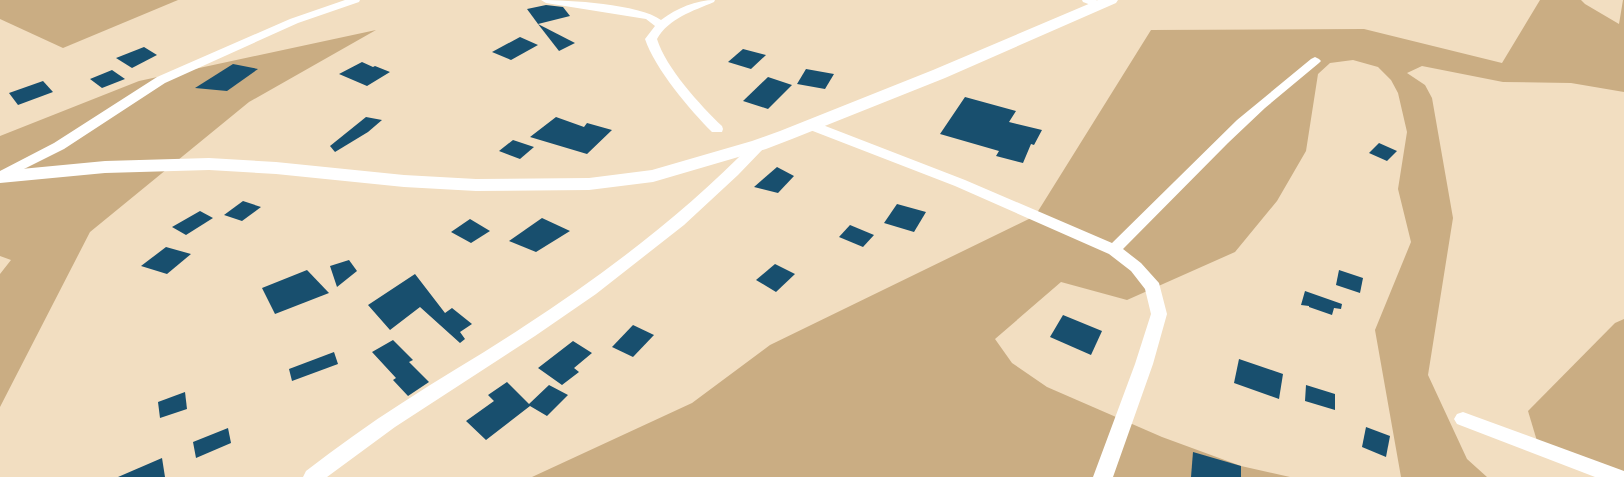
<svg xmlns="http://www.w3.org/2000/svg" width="1624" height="477" font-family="'Fira Sans Condensed',sans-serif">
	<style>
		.green { fill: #caad83 }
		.building { fill: #184f6e }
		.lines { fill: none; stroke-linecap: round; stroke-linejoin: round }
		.street { fill: #fff; fill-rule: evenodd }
		.secondary { fill: #fff; fill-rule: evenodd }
	</style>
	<rect width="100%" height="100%" fill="#f2dec1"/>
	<!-- green -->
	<g class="green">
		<polygon points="0,0 178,0 63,48 0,19"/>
		<polygon points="1540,0 1581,0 1585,4 1619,24 1623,0 1624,0 1624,92 1571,83 1503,82 1422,66 1407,73 1425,85 1432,98 1453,218 1428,375 1467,459 1487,477 1401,477 1375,330 1411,242 1398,189 1407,132 1398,93 1391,80 1378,67 1353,60 1330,63 1318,74 1306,151 1277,201 1235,252 1127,300 1061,282 995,339 1012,363 1047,387 1162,437 1241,466 1290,477 532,477 692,403 770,345 1035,216 1151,30 1364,29 1502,63"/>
		<polygon points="376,30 249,102 90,232 0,407 0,274 11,260 0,256 0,136 139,81"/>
		<polygon points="1624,319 1624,477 1537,441 1528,411 1615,323"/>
	</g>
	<!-- building -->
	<g class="building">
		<polygon points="546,5 563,7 570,16 538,24 527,9"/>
		<polygon points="538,24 575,43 559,51"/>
		<polygon points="520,37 538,45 511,60 492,52"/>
		<polygon points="144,47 157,55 132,68 116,58"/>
		<polygon points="743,49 766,55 751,69 728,62"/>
		<polygon points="362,62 373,67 375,66 390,72 367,86 339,74"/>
		<polygon points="233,64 258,69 227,91 195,88"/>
		<polygon points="806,69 834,74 825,89 797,84"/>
		<polygon points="112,70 125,79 102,88 90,79"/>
		<polygon points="768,77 792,85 768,109 743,101"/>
		<polygon points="43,81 53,92 18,105 9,93"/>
		<polygon points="965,97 1016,111 1009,122 1042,130 1034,145 1031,144 1023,163 996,156 999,151 940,134"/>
		<polygon points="366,117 382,120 368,132 335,152 330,146"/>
		<polygon points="556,117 584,127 587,123 612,130 587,154 530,137"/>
		<polygon points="513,140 534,147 520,159 499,151"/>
		<polygon points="1379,143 1397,151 1387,161 1369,153"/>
		<polygon points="777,167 794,176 778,193 754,187"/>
		<polygon points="243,201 261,207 242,221 224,215"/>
		<polygon points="897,204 926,212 914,232 884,223"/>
		<polygon points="200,211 213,218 186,235 172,227"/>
		<polygon points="542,218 570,231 536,252 509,241"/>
		<polygon points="470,219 490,231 471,243 451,232"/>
		<polygon points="850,225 874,235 863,247 839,237"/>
		<polygon points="166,247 191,254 167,274 141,266"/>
		<polygon points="349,260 357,271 337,287 330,266"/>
		<polygon points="775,264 795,274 776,292 756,280"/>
		<polygon points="307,270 329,293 275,314 262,288"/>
		<polygon points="1339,270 1363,278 1360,293 1336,285"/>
		<polygon points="415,274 445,313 452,308 472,324 460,332 465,339 460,343 420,307 390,330 368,305"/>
		<polygon points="1305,291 1342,304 1341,309 1334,308 1332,315 1309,307 1309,306 1301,305"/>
		<polygon points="1063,315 1102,331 1091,355 1050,337"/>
		<polygon points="633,325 654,335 633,357 612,347"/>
		<polygon points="393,340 413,360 409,362 429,382 408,396 393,380 396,378 372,352"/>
		<polygon points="573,341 592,353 574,368 579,372 562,385 538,368"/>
		<polygon points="334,352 338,364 292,381 289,369"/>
		<polygon points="1239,359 1283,374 1279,399 1234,383"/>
		<polygon points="507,382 529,404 549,385 568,395 547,416 530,406 486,440 466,421 494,401 488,395"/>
		<polygon points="1306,385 1335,394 1335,410 1305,401"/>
		<polygon points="185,392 187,409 160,418 158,402"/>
		<polygon points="1366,427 1390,436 1386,457 1362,447"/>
		<polygon points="228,428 231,443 196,458 193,442"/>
		<polygon points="1193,452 1241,466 1241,477 1191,477"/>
		<polygon points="162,458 165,477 118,477"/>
	</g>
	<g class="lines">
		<!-- street -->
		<g class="street">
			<polygon points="345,0 360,0 359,2 298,23 165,83 64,149 0,181 0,171 54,143 157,77 290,19"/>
			<path d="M541 0C568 0 640 4 661 20 677 8 696 0 715 0L714 2C693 11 669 18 657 39 666 68 700 105 722 126L723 129 722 132H712C690 110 655 69 645 39L655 26 646 19 546 3Z"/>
			<polygon points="1082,0 1096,0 1104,5 1099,8 1083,2"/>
			<polygon points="1315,57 1319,59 1321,61 1319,63 1265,108 1228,143 1123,249 1141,263 1159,283 1167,314 1153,364 1113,477 1093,477 1135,364 1151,314 1145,289 1131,271 1109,254 955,186 805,128 804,125 805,122 815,122 965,180 1112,243 1237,120 1311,59"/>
			<path d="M759 141 764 142 766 145 764 148 738 175 684 225 596 294 535 336 395 427 327 477H303L306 471C337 447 369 424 402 403 442 377 484 353 523 327 606 273 685 213 754 142Z"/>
			<polygon points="1463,412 1624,471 1624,477 1595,477 1457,424 1454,419 1457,414"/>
		</g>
		<!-- secondary -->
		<polygon class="secondary" points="1098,0 1118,0 1116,3 945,78 792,139 766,149 653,182 589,190 476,191 404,187 276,174 209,170 105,173 0,183 0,171 105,161 209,158 276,162 404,175 476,179 589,178 652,170 752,141 780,131 933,70"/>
	</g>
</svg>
